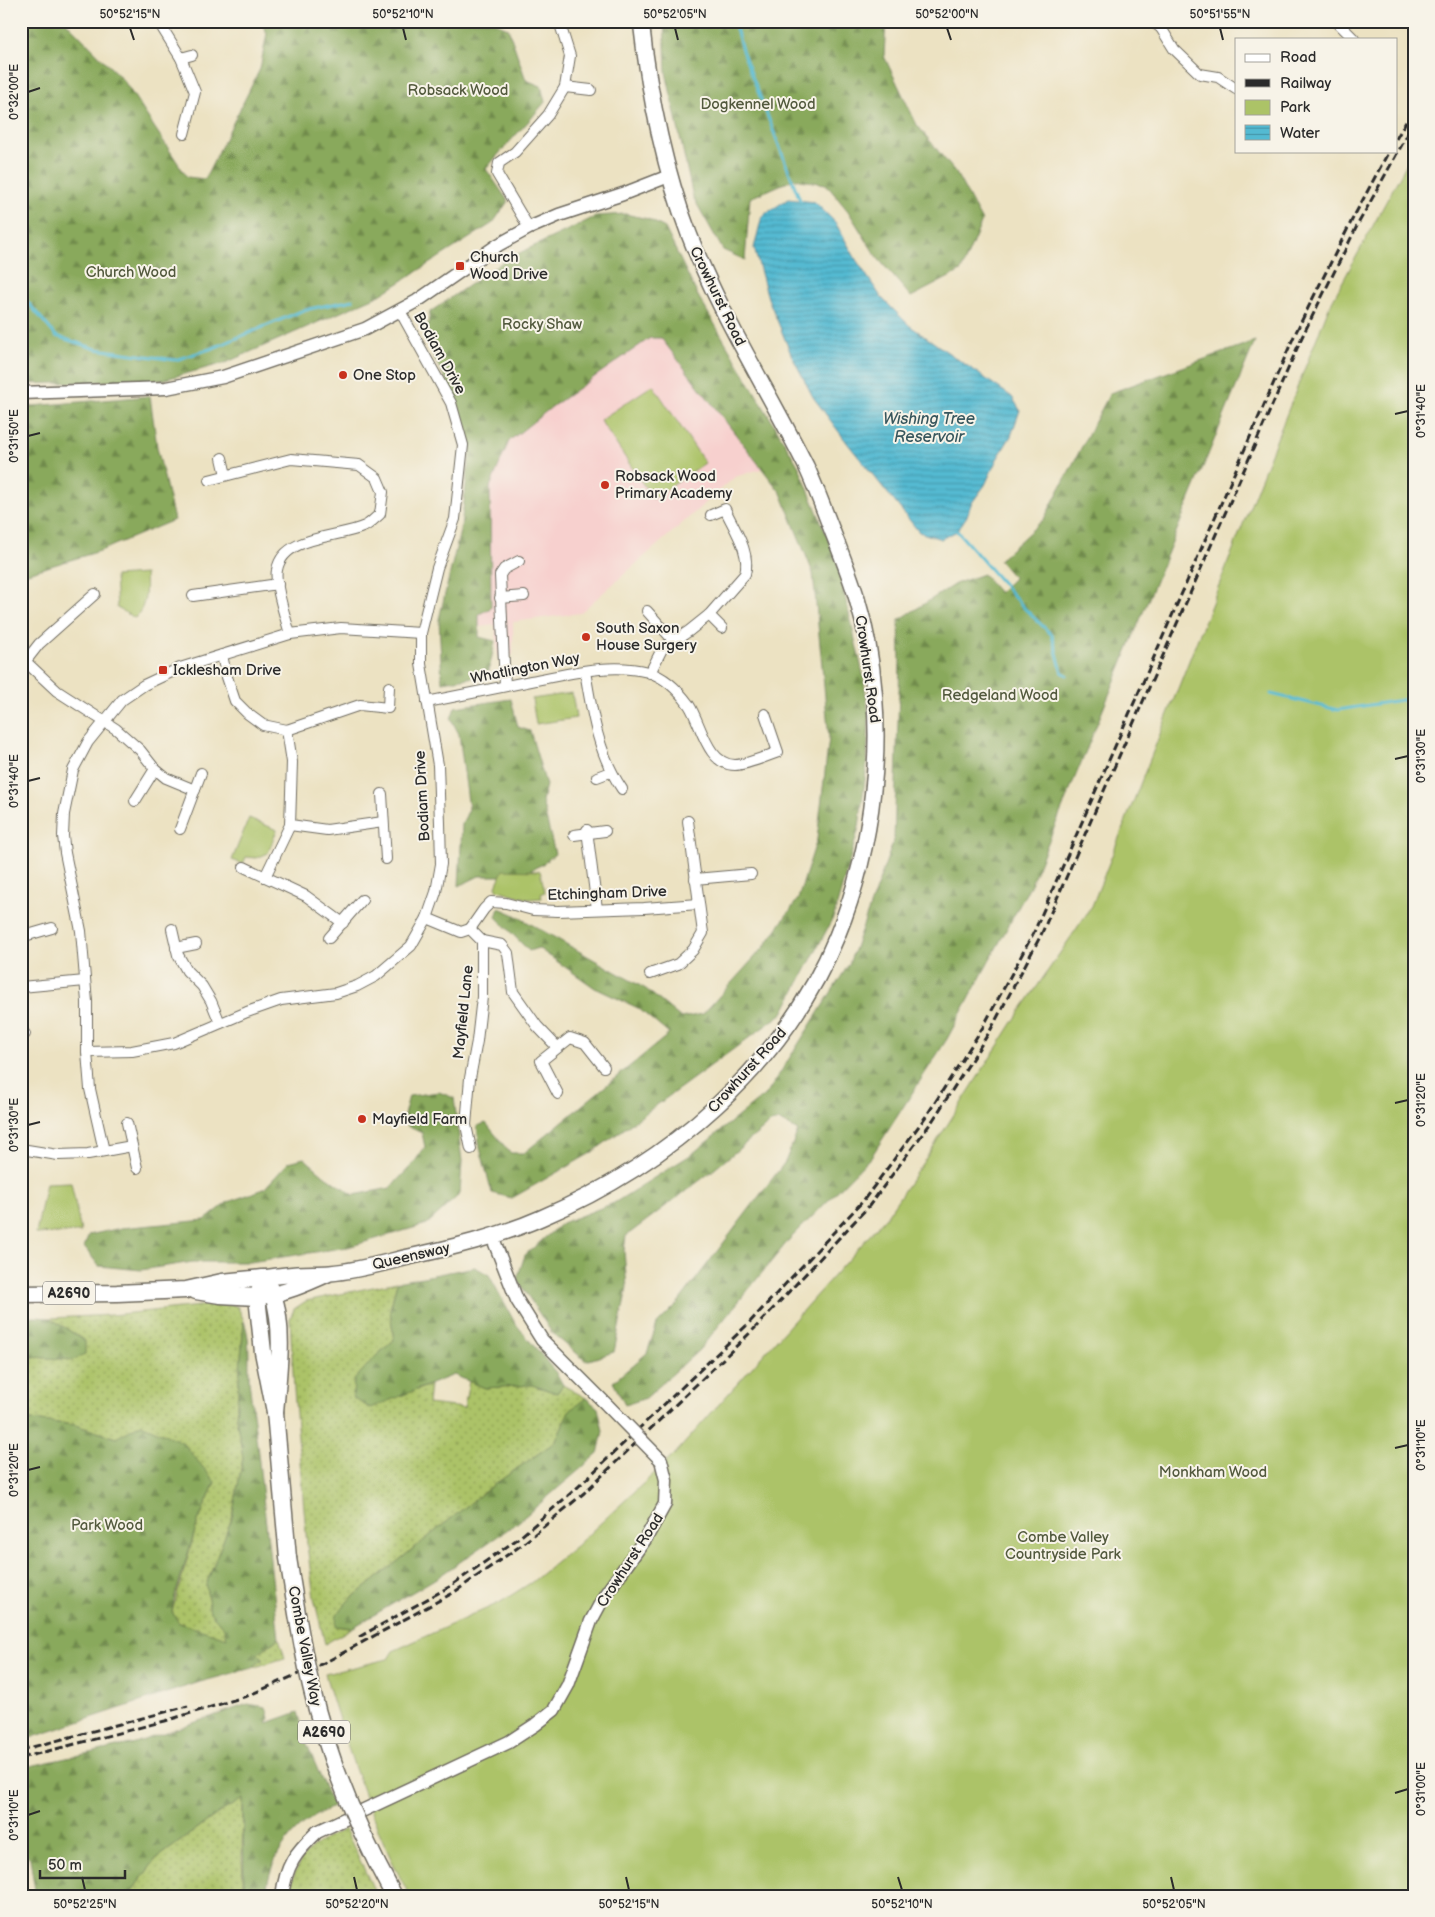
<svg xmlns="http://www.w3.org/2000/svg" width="1435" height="1917" font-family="'Balsamiq Sans',sans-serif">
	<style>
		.built { fill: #f7d0ce }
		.grass { fill: url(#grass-dots); stroke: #6c7749 }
		.forest { fill: url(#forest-firs); stroke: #5a6a44 }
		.green { fill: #acc367; stroke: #6c7749 }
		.water { fill: url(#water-rules); stroke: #40727e }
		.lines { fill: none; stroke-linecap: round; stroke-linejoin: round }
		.stream { stroke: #54bad2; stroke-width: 3 }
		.minor-casing { stroke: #6f6b60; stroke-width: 12 }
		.tertiary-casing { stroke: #6f6b60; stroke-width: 15 }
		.secondary-casing { stroke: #6f6b60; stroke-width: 18 }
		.primary-casing { stroke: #6f6b60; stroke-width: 19 }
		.minor { stroke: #fff; stroke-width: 10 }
		.tertiary { stroke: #fff; stroke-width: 12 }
		.secondary { stroke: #fff; stroke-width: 15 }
		.primary { stroke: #fff; stroke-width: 16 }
		.rail { stroke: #2b2b2b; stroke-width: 3; stroke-dasharray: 8 4; stroke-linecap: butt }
		.tertiary-bridge-casing { stroke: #6f6b60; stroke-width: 15; stroke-linecap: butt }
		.primary-bridge-casing { stroke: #6f6b60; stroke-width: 19; stroke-linecap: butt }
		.tertiary-bridge { stroke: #fff; stroke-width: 12 }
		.primary-bridge { stroke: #fff; stroke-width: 16 }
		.ticks { fill: none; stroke: #2b2b2b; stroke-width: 2 }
		.poi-dot { fill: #c8321e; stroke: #f7f3e8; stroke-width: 2 }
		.labels { text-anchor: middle; stroke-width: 4; stroke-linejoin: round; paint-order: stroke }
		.shield { fill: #f7f3e8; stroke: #686764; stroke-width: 1 }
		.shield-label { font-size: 14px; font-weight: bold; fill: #2b2b2b }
		.park-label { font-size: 15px; fill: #52593d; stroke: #f7f3e8 }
		.poi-label { font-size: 15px; fill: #2b2b2b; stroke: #f7f3e8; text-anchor: start }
		.street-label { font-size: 15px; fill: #2b2b2b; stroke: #f7f3e8 }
		.water-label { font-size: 16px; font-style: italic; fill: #37565d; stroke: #f7f3e8 }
		.neatline { fill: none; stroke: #2b2b2b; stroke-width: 2 }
		.ticks-label { font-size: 12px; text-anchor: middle; fill: #2b2b2b }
	</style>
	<defs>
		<pattern id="grass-dots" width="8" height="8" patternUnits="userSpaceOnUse" patternTransform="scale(1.25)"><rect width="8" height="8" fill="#acc367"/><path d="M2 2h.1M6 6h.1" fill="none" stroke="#8c9f55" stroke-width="1.8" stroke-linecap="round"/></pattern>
		<pattern id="forest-firs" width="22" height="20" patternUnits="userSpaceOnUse" patternTransform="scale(1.25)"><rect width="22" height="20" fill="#89a95c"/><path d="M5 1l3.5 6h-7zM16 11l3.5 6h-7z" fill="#708a4c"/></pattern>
		<pattern id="water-rules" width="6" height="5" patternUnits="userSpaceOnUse" patternTransform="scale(1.25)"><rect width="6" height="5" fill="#54bad2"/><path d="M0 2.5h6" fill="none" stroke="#4697ab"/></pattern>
	</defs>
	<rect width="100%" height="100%" fill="#f7f3e8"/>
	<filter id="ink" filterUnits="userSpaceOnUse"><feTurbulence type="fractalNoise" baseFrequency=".02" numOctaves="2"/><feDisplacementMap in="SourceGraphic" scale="10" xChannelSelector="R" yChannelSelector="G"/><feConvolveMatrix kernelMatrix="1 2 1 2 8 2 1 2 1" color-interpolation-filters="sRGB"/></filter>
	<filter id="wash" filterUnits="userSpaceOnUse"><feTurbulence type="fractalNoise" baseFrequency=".0096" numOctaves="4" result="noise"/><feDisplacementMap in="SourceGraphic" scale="20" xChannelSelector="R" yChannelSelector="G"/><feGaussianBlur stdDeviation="1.12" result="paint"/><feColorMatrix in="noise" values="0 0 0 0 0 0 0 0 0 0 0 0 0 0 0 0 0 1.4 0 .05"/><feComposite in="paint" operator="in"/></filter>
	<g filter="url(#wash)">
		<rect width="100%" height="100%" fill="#ece2c2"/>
		<!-- built -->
		<polygon class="built" points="656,326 774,465 735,477 580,613 513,622 513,655 498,656 495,625 479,627 478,571 488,472 542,396"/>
		<!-- grass -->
		<g class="grass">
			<polygon points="397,1282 390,1310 394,1340 375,1357 417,1390 430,1385 428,1404 464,1408 469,1381 485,1388 532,1385 557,1393 563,1385 586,1398 569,1411 555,1442 488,1489 348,1601 336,1626 352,1628 325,1644 314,1598 307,1545 294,1390 290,1319 294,1309 306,1301"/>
			<polygon points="229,1303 238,1307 244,1321 236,1417 243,1458 232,1518 206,1585 210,1612 224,1628 228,1639 179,1623 172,1612 198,1521 215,1482 116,1438 75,1425 21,1419 21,1356 72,1360 85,1341 50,1318 111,1315"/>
			<polygon points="279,1638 285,1658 252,1668 263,1659 257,1654"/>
			<polygon points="243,1798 242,1860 244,1896 128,1896 156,1859 217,1814"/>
			<path d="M345 1829 377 1896H289C296 1855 310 1845 345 1829Z"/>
		</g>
		<!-- forest -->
		<g class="forest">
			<path d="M21 21H65L124 81 187 177 205 179 260 69 267 33 260 21H491L508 28 526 80 541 86 545 102C527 125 505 145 486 169L508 201 493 223 380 295 225 363 162 380 21 384Z"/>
			<polygon points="664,21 886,21 884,56 917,125 956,173 982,221 961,271 911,297 876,256 848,211 826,184 794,179 750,198 745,260 723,250 693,197 666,72"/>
			<polygon points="625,214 648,219 665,228 698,296 799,467 836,558 863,674 869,716 867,763 859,827 834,916 783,1013 591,1153 512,1198 492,1193 480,1148 477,1126 486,1123 510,1153 524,1153 669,1034 638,1008 595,988 538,948 529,951 496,917 499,908 513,914 646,989 681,1018 703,1014 764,947 798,899 817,839 829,738 813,573 781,493 661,338 650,338 553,406 509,441 490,487 491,608 479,614 479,637 495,641 488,675 442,682 439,619 461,527 471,444 455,396 434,358 427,331 430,312 507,259 597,216"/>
			<polygon points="1255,341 1031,884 947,1039 871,1157 788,1241 699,1350 646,1398 625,1405 613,1382 647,1353 657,1324 677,1304 785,1162 798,1131 780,1121 770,1123 711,1172 626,1236 624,1251 627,1288 614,1352 586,1361 552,1333 517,1279 525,1255 562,1223 614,1203 692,1154 768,1092 849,964 894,840 900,662 899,620 955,584 983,574 999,593 1014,578 999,560 1044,519 1110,393"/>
			<polygon points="150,396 157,447 174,520 100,551 21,575 21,407"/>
			<polygon points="511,699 518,727 530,731 546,785 542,801 555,854 541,865 526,872 511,876 479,876 459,886 462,824 469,809 459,734 451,719 455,707"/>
			<polygon points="439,1092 454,1098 462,1161 460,1194 427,1224 348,1247 250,1262 193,1262 141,1270 99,1266 84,1247 89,1235 121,1228 205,1220 228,1202 264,1189 289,1162 304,1158 325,1176 354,1195 390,1188 413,1164 425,1147 422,1133 407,1126 404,1115 409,1096"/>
			<polygon points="475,1267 489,1275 515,1323 557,1374 563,1385 557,1393 532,1385 485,1388 454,1375 370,1408 353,1398 354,1380 375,1357 394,1340 390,1310 397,1282"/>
			<polygon points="21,1316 50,1318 85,1341 85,1355 72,1360 21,1356"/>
			<path d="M244 1321C252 1342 247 1367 250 1389 261 1472 269 1555 279 1638L257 1654 263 1659 252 1668 200 1682 21 1741V1419L75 1425 116 1438 141 1424 182 1442 215 1482 198 1521 174 1599 172 1612 179 1623 227 1638 224 1628 210 1612 206 1585 232 1518 243 1458 236 1417Z"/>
			<polygon points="586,1398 598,1408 603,1431 598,1454 517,1523 438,1577 352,1628 336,1626 337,1614 348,1601 488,1489 555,1442 569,1411"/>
			<path d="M248 1704 266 1707 269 1718 267 1723 298 1712 307 1744 333 1807C296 1821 268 1856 266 1896H244L243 1799 217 1814 156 1859 128 1896H36L30 1859 21 1848V1768L135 1743Z"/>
		</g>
		<!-- green -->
		<g class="green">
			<path d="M1414 150V1896H410C373 1830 347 1747 325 1674L388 1659 393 1651 499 1603 532 1582 576 1546 674 1455 730 1392 886 1217 930 1152 1015 1019 1092 906 1329 307Z"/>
			<polygon points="653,385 705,463 653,499 600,420"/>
			<path d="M145 574C146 591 147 605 135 618L117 608 115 576Z"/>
			<polygon points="572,693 576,718 536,724 532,699"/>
			<polygon points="249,818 277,830 268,853 257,858 246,857 243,864 232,860"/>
			<polygon points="503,870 540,871 545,892 541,894 542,898 529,899 498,890 496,886"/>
			<polygon points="71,1182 81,1232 36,1234 46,1183"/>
		</g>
		<!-- water -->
		<polygon class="water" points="788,199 815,202 835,222 857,261 881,297 910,326 1012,397 1020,410 1011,436 997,459 985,485 971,504 967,516 957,531 941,539 919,532 848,444 813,397 791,354 768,298 754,248 762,216"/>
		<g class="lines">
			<!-- stream -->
			<g class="stream">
				<polyline points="734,21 742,50 800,200"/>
				<polyline points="21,294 56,336 96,349 175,360 213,348 304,310 353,300"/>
				<polyline points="21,452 24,450"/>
				<polyline points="957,531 1026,610 1052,635 1062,672 1067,675"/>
				<polyline points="1271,694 1338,710 1408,699"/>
			</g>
		</g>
	</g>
	<g filter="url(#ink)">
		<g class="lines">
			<!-- minor casing -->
			<g class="minor-casing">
				<g id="minor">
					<polyline points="158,21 181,58 195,92 184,134"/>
					<polyline points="1152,21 1161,28 1174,49 1200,74 1218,77 1236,89"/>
					<polyline points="1336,21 1354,39"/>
					<polyline points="1161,28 1169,21"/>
					<polyline points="181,58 192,55"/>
					<polyline points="565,87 591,90"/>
					<polyline points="529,228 497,174 499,163 515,152 548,115 565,87 570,56 559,21"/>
					<polyline points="222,458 226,475"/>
					<path d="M209 480 291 459 359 465 377 478 383 492 380 514C375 518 370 524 365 526 339 538 283 535 277 570 274 584 286 619 290 634"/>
					<polyline points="193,596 278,584"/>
					<polyline points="500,598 524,596"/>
					<polyline points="647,611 673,640"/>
					<polyline points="709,615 722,628"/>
					<polyline points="222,655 226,674 235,701 248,714 263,725 287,730 360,705 388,708 389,687"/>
					<polyline points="26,662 57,691 116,729 140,750 155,769 166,778 195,790"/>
					<polyline points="21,667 39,644 95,594"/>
					<path d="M585 671C592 713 598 754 622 789"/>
					<path d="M650 673 662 649 689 631 709 615 745 574C751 552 734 529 725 509L711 515"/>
					<polyline points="505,686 500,575 504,569 519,561"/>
					<path d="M427 702C462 695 497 688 531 681 569 674 610 662 648 672 665 677 679 691 689 705 701 723 707 765 735 765 746 765 767 756 778 752L765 714"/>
					<polyline points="597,777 610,772"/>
					<polyline points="382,794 386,859"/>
					<polyline points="135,801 155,769"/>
					<polyline points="290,825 327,830 383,822"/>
					<polyline points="180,829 201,773"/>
					<polyline points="587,830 597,909"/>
					<polyline points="574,835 605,831"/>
					<polyline points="244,867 306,896 343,923"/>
					<polyline points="265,877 290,825 292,762 287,730"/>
					<polyline points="695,879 751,874"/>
					<polyline points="427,918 461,932 470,929 482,941 482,997 477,1041 470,1078 466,1125 471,1149"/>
					<polyline points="172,929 178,955 187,971 202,986 211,1001 220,1023"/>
					<polyline points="470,929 484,909 491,902 506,903 533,910 558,911 644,908 699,904"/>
					<polyline points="21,937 52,928"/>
					<polyline points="329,938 362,900"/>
					<polyline points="482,941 502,945 508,953 513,992 537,1026 557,1047"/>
					<polyline points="176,948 196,944"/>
					<polyline points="650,974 678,964 693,950 703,933 688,821"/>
					<polyline points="21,987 85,981"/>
					<polyline points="21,1037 25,1034"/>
					<polyline points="87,1052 132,1051 174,1043 247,1012 281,1000 336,993 357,986 376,976 411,946 427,918 436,892 441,864 440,823 438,765 421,664 421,633 437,568 455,519 463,445 451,403 400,311"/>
					<polyline points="558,1094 541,1061 570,1038 585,1043 604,1067"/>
					<polyline points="127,1123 137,1168"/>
					<polyline points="21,1149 58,1155 88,1154 132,1146"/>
					<polyline points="104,1151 90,1089 87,1052 87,1002 81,931 65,853 63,836 64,814 73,770 88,742 122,700 144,685 180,668 290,634 341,628 421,633"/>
				</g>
			</g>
			<!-- tertiary casing -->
			<g class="tertiary-casing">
				<g id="tertiary">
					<polyline points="21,393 166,388 223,377 365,329 417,301 498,245 529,228 559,215 623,194 669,176"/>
					<polyline points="492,1236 517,1300 542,1340 608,1406"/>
					<path d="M282 1896C286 1865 295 1853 317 1832L509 1742 535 1725 554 1710 568 1685 591 1621 605 1595 646 1538 665 1504 666 1480 661 1460"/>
				</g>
			</g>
			<!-- secondary casing -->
			<g class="secondary-casing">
				<path id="secondary" d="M330 1273C306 1284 284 1294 257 1297L263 1278C274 1276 286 1275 297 1274 308 1273 319 1274 330 1273 355 1271 380 1264 404 1258 450 1248 498 1237 541 1218 668 1164 784 1066 837 936 856 890 868 839 873 790 880 729 875 658 857 599 849 572 838 546 828 520 821 502 814 483 806 466 767 388 720 315 689 234 663 166 649 93 641 21"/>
			</g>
			<!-- primary casing -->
			<g class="primary-casing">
				<g id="primary">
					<polyline points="196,1291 220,1295 257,1297 263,1352 275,1412 288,1558"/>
					<path d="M21 1294 117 1293 186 1290 222 1282 263 1278C266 1283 271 1289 273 1295 285 1329 278 1376 275 1412"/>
				</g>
			</g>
			<!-- minor -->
			<use href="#minor" class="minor"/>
			<!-- tertiary -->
			<use href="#tertiary" class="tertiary"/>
			<!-- secondary -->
			<use href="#secondary" class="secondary"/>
			<!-- primary -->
			<use href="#primary" class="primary"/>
			<!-- rail -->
			<g class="rail">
				<polyline points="1396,139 1414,108"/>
				<polyline points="359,1637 449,1587 519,1538 578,1487 748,1324 863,1201 927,1115 983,1027 1034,932 1295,334 1352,220 1389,151"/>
				<polyline points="21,1750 188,1706"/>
				<polyline points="21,1758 165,1721 247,1696 326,1662 453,1593 523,1544 584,1493 754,1329 869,1206 933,1120 990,1031 1041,935 1302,337 1358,224 1414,123"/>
			</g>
			<!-- tertiary-bridge casing -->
			<g class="tertiary-bridge-casing">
				<polyline id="tertiary-bridge" points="608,1406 661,1460"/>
			</g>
			<!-- primary-bridge casing -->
			<g class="primary-bridge-casing">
				<path id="primary-bridge" d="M288 1558C295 1601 301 1644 311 1686 328 1759 358 1830 394 1896"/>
			</g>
			<!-- tertiary-bridge -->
			<use href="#tertiary-bridge" class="tertiary-bridge"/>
			<!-- primary-bridge -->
			<use href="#primary-bridge" class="primary-bridge"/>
		</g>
	</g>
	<!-- ticks -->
	<path class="ticks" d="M130 28 134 40M403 28 406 40M675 28 678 40M947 28 951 40M1220 28 1223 40M28 92 40 88M1395 414 1408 411M28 436 40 433M1395 759 1408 756M28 781 40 778M1395 1103 1408 1100M28 1125 40 1122M1395 1448 1408 1445M28 1470 40 1467M1395 1793 1408 1789M28 1815 40 1811M82 1877 85 1890M354 1877 357 1890M626 1877 629 1890M898 1877 902 1890M1171 1877 1174 1890"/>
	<!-- markers -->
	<g class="poi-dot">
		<rect x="455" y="261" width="10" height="10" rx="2.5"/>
		<circle cx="343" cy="375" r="5"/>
		<circle cx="605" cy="485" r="5"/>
		<circle cx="586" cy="637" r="5"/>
		<rect x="158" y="665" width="10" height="10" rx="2.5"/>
		<circle cx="362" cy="1119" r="5"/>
	</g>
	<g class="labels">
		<!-- shield labels -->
		<g class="shield">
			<rect x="43" y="1281.5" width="52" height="23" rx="4"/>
			<rect x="298" y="1720.5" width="52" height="23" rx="4"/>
		</g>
		<g class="shield-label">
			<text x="69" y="1298">A2690</text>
			<text x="324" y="1737">A2690</text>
		</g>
		<!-- park labels -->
		<g class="park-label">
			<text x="458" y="95">Robsack Wood</text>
			<text x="758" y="109">Dogkennel Wood</text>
			<text x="131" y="277">Church Wood</text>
			<text x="542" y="329">Rocky Shaw</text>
			<text x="1000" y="700">Redgeland Wood</text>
			<text x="1213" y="1477">Monkham Wood</text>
			<text x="107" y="1530">Park Wood</text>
			<text x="1063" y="1542">Combe Valley<tspan x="1063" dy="17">Countryside Park</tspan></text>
		</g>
		<!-- poi labels -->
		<g class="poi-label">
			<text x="470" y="262">Church<tspan x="470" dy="17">Wood Drive</tspan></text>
			<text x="353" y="380">One Stop</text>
			<text x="615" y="481">Robsack Wood<tspan x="615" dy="17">Primary Academy</tspan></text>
			<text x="596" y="633">South Saxon<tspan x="596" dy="17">House Surgery</tspan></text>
			<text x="173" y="675">Icklesham Drive</text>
			<text x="372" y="1124">Mayfield Farm</text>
		</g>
		<!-- street labels -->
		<g class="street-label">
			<text transform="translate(718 296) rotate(64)" y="5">Crowhurst Road</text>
			<text transform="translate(440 353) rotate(61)" y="5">Bodiam Drive</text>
			<text transform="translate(525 668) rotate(-11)" y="5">Whatlington Way</text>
			<text transform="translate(868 669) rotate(82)" y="5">Crowhurst Road</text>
			<text transform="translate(422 796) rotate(-93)" y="5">Bodiam Drive</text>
			<text transform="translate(607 893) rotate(-2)" y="5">Etchingham Drive</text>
			<text transform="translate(463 1012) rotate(-84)" y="5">Mayfield Lane</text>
			<text transform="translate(747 1070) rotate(-48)" y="5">Crowhurst Road</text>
			<text transform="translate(411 1256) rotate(-13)" y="5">Queensway</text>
			<text transform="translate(630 1560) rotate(-57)" y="5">Crowhurst Road</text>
			<text transform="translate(305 1646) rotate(79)" y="5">Combe Valley Way</text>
		</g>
		<!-- water labels -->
		<g class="water-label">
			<text x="929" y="424">Wishing Tree<tspan x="929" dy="18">Reservoir</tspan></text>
		</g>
	</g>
	<!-- margin -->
	<rect width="1435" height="1917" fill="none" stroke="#f7f3e8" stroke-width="55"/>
	<!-- legend -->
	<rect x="1235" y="38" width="162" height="115" fill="#f7f3e8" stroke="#a5a39c"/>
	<rect x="1245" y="54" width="25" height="8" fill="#ffffff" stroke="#a5a39c"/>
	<text x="1280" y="62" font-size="15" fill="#2b2b2b">Road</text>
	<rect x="1245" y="79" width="25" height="8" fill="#2b2b2b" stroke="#a5a39c"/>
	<text x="1280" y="88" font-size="15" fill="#2b2b2b">Railway</text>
	<rect x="1245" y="100" width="25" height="15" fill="#acc367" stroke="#a5a39c"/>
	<text x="1280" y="112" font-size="15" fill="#2b2b2b">Park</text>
	<rect x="1245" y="125" width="25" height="15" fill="url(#water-rules)" stroke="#a5a39c"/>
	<text x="1280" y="138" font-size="15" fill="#2b2b2b">Water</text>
	<!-- scale -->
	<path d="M40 1870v8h85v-8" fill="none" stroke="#2b2b2b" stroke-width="2.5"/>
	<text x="48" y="1870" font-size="15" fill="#2b2b2b" stroke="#f7f3e8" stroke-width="4" paint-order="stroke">50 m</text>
	<rect x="28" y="28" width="1380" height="1862" class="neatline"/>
	<g class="ticks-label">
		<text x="130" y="18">50°52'15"N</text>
		<text x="403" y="18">50°52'10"N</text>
		<text x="675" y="18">50°52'05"N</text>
		<text x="947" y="18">50°52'00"N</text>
		<text x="1220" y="18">50°51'55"N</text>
		<text transform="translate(14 92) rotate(-90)" y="4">0°32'00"E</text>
		<text transform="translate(1421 411) rotate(-90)" y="4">0°31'40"E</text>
		<text transform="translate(14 436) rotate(-90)" y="4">0°31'50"E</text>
		<text transform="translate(1421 756) rotate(-90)" y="4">0°31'30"E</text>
		<text transform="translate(14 781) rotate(-90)" y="4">0°31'40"E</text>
		<text transform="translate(1421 1100) rotate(-90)" y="4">0°31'20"E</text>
		<text transform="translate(14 1125) rotate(-90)" y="4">0°31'30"E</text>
		<text transform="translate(1421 1445) rotate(-90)" y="4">0°31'10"E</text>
		<text transform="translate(14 1470) rotate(-90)" y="4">0°31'20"E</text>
		<text transform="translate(1421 1789) rotate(-90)" y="4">0°31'00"E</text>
		<text transform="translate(14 1815) rotate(-90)" y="4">0°31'10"E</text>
		<text x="85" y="1908">50°52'25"N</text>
		<text x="357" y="1908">50°52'20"N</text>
		<text x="629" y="1908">50°52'15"N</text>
		<text x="902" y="1908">50°52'10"N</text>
		<text x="1174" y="1908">50°52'05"N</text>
	</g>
</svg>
